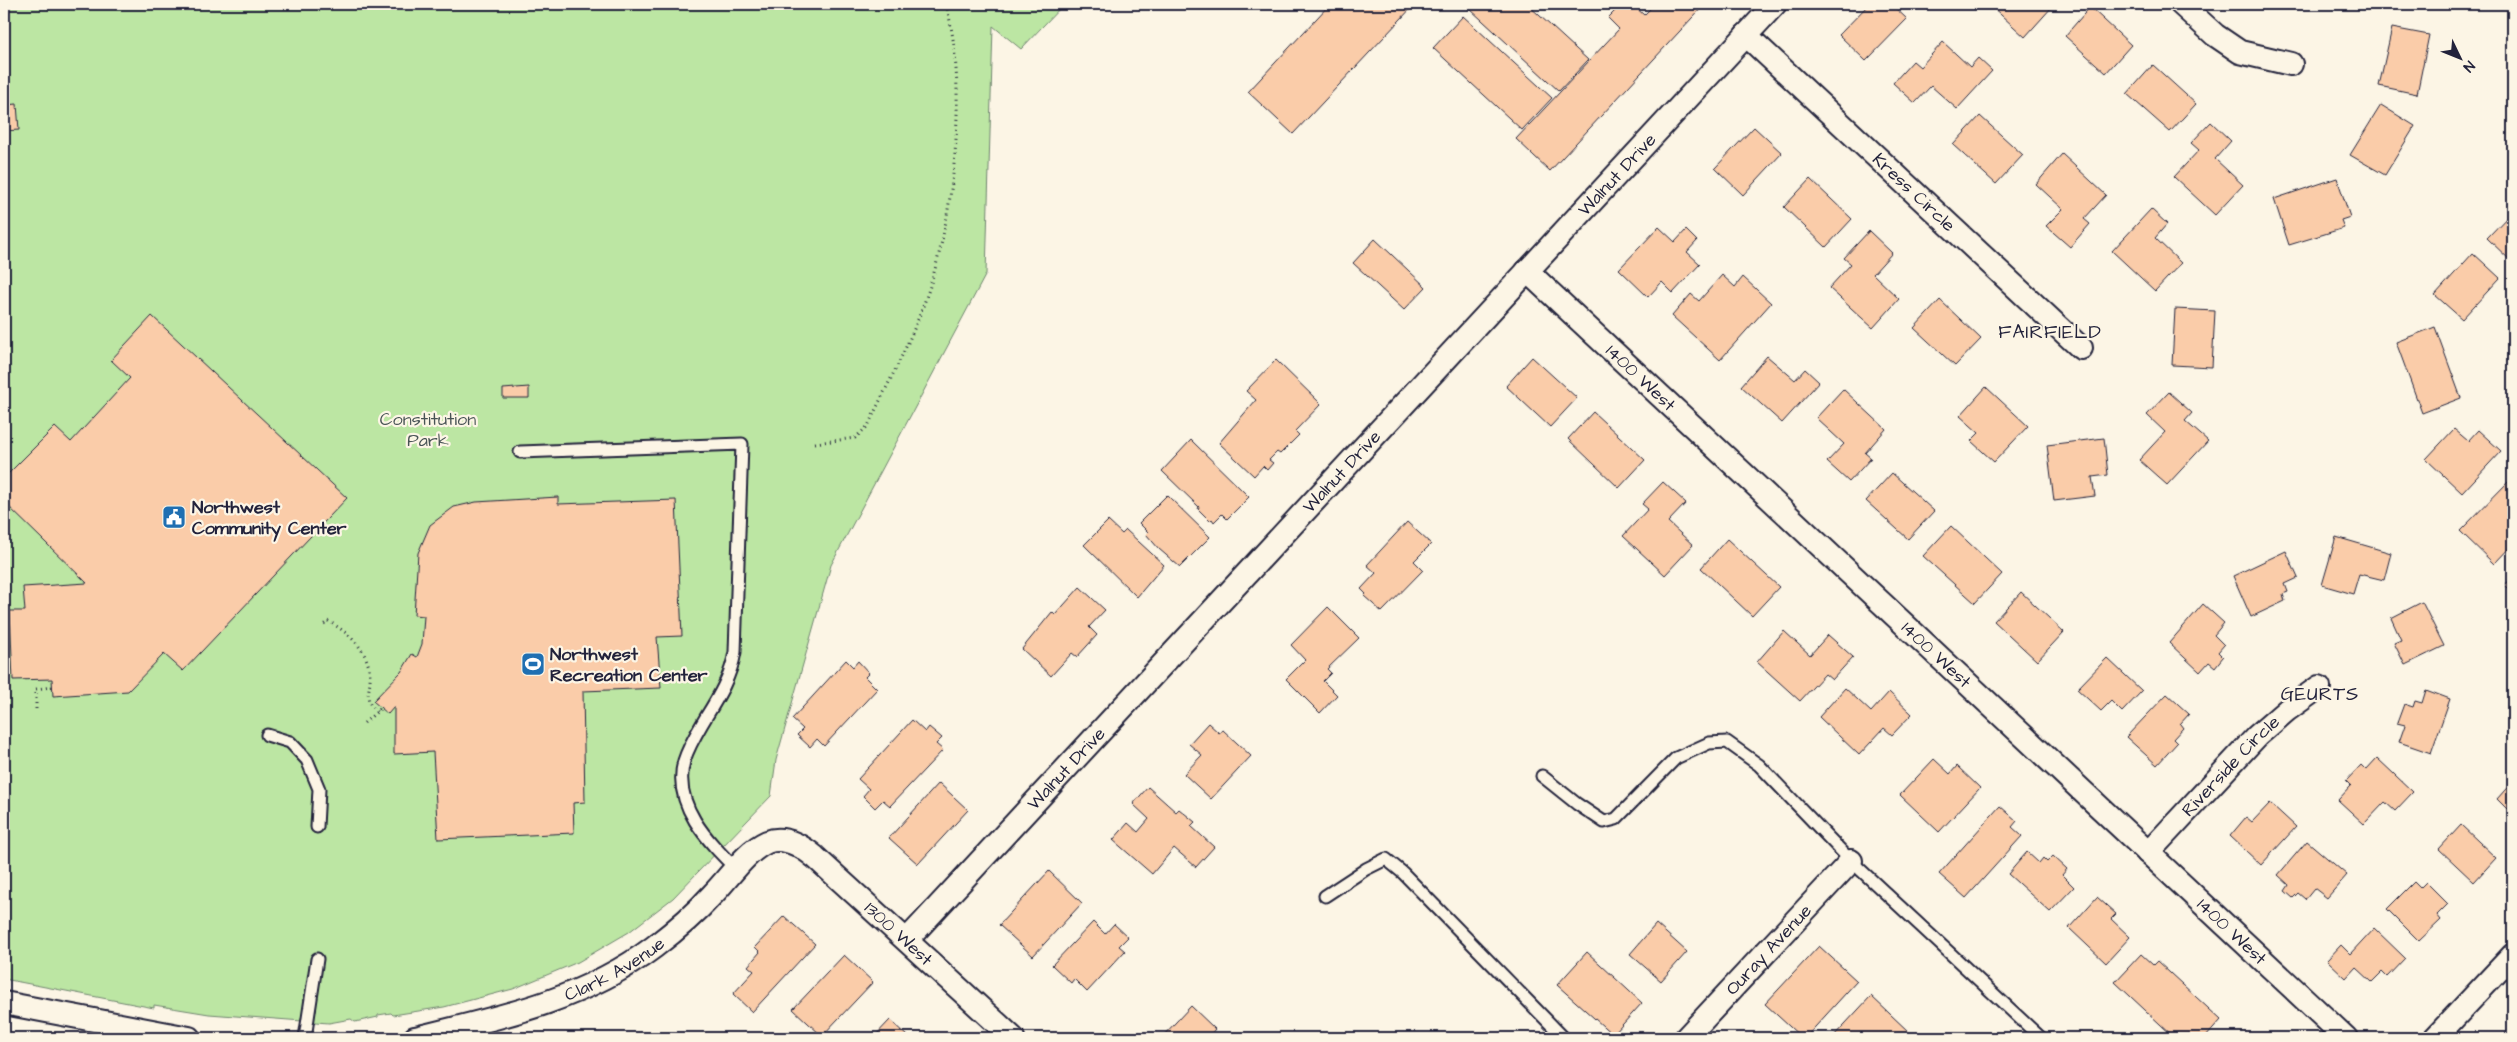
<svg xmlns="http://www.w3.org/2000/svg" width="2517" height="1042" font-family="'Architects Daughter',sans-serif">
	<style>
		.green { fill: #bce6a3; stroke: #6f846f }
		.building { fill: #facca9; stroke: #22223b }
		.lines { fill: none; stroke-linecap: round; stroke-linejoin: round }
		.lane-casing { stroke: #22223b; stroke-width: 15 }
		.street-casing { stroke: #22223b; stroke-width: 26 }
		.path { stroke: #22223b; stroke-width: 3; stroke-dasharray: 1 4; stroke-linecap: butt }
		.lane { stroke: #fcf5e5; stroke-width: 11 }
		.street { stroke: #fcf5e5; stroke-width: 22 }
		.labels { text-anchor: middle; stroke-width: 4.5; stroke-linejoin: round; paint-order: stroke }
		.street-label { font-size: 18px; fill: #22223b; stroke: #fcf5e5 }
		.park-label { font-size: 18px; fill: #485355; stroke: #fcf5e5 }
		.poi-label { font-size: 18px; font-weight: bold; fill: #22223b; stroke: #fcf5e5; text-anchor: start }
		.neighbourhood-label { font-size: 19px; letter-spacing: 1px; fill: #22223b; stroke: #fcf5e5 }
	</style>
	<rect width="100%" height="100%" fill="#fcf5e5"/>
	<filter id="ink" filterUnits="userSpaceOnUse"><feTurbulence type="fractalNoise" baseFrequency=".02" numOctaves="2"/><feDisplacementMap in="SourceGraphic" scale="10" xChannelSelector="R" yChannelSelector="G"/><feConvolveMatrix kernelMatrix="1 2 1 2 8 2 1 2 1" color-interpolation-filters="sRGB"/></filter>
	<g filter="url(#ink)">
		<!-- green -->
		<polygon class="green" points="4,4 1064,4 1021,49 993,26 986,274 831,565 776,760 771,796 673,898 629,932 578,962 513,989 444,1007 393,1015 391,1013 378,1015 378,1017 355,1022 351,1019 329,1023 209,1014 154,1005 154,1008 4,979"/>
		<!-- building -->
		<g class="building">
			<polygon points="1330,4 1415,4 1293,134 1248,92"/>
			<polygon points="1475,4 1527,4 1588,60 1559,91 1470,9"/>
			<polygon points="1622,4 1632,4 1644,15 1655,4 1705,4 1550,171 1516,139 1619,29 1608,18"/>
			<polygon points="1869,4 1891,4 1907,19 1866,61 1839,35"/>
			<polygon points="1989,4 2048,4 2052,7 2025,37"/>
			<polygon points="2090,7 2131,45 2106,73 2065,36"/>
			<polygon points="1463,16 1552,98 1522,130 1433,48"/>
			<polygon points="2392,28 2429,35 2417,94 2379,86"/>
			<polygon points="1943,42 1970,67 1978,58 1992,71 1957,109 1931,86 1915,103 1893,83 1913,61 1920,67"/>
			<polygon points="2153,65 2196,104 2170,132 2127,94"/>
			<polygon points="17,104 19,130 4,131 4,105"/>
			<polygon points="2381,105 2415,126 2385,175 2350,155"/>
			<polygon points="1980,116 2023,155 1996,184 1953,145"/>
			<polygon points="2211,122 2231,141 2215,159 2243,185 2215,215 2174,177 2199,150 2191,143"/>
			<polygon points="1754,127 1782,153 1743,195 1715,168"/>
			<polygon points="2062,154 2106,195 2084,219 2090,224 2070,247 2046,226 2063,209 2036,184"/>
			<polygon points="2337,178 2350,217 2341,220 2344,228 2289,245 2274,199"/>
			<polygon points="1810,179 1852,219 1826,247 1784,207"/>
			<polygon points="2151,209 2167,224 2155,238 2181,263 2155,291 2112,251"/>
			<polygon points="2513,211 2513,263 2487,238"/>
			<polygon points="1659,227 1675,242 1686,230 1697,241 1687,252 1700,264 1673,293 1662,282 1648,297 1619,269"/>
			<polygon points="1869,231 1892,253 1873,274 1899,299 1873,328 1829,288 1851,264 1844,258"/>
			<polygon points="1375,239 1426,287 1404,310 1353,263"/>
			<polygon points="2473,253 2500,278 2462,319 2435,295"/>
			<polygon points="1722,275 1735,287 1743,277 1771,303 1720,360 1672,316 1691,294 1699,301"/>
			<polygon points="1940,300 1981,339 1955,366 1914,328"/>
			<polygon points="2175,309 2215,311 2212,367 2172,365"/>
			<polygon points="152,316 347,498 183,671 164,654 128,691 53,696 52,679 13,680 10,611 25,611 23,587 87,583 4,502 4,478 55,427 71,442 130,378 111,360"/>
			<polygon points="2435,327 2461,398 2422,413 2396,342"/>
			<polygon points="1767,356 1795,380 1805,369 1819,382 1782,423 1741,386"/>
			<polygon points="1532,357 1577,398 1550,427 1506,386"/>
			<polygon points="1276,360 1321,404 1295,431 1299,435 1280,454 1277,452 1269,460 1273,463 1267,470 1263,466 1254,476 1219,443 1256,400 1246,391"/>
			<polygon points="529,387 529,398 503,398 503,389"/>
			<polygon points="1986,387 2028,426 1994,462 1971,441 1979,433 1960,416"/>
			<polygon points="1843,389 1886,429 1865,453 1871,458 1849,482 1827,462 1844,444 1816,418"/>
			<polygon points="2169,392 2192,413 2185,421 2208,441 2167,485 2139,460 2165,432 2147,415"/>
			<polygon points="1593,412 1645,460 1619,488 1568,439"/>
			<polygon points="2454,429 2468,441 2478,430 2501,451 2462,493 2426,459"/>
			<polygon points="2104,438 2108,475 2092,477 2095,496 2054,501 2047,445"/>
			<polygon points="1191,440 1249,497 1227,519 1222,514 1214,522 1212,519 1210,521 1198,509 1199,507 1162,471"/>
			<polygon points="1892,473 1934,511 1908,539 1866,501"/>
			<polygon points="2513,477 2513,544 2494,564 2460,531"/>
			<polygon points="1663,482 1686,503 1668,522 1693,545 1665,575 1623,536 1648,509 1642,504"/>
			<polygon points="1167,495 1210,537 1180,567 1159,549 1146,534 1148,532 1139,523"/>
			<polygon points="558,497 558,504 676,500 682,636 657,637 661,688 583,691 585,802 573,803 574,833 438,839 433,752 394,754 394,707 388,714 373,701 401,672 412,654 417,657 422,644 424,616 414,615 418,553 430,525 454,507 476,502"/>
			<polygon points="1108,521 1122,534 1126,530 1164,565 1137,597 1084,545"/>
			<polygon points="1407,522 1431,544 1414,561 1423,570 1382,612 1364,596 1366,594 1361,589 1376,573 1367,565"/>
			<polygon points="1951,526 2002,574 1975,603 1923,556"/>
			<polygon points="2336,537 2391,553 2384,580 2359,574 2353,594 2322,585"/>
			<polygon points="1727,539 1779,587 1752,616 1701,568"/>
			<polygon points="2286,551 2298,578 2285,584 2288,592 2283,594 2285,601 2251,617 2233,576"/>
			<polygon points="2513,576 2513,593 2505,585"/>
			<polygon points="1080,587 1105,610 1089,627 1097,635 1077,657 1072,653 1051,676 1022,649 1052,612 1055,615"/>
			<polygon points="2021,592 2064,632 2037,661 1994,621"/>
			<polygon points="2422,602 2444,646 2405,665 2394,643 2401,640 2391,618"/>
			<polygon points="2203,604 2224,623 2214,635 2224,645 2218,652 2223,657 2215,667 2209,662 2200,672 2169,643"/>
			<polygon points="1328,607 1359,638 1327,669 1331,673 1323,681 1337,695 1320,713 1286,679 1305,660 1291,645"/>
			<polygon points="1784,631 1810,655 1828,635 1853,657 1832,680 1825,674 1800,701 1757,662"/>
			<polygon points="2107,658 2142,691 2122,712 2111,701 2101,711 2077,689"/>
			<polygon points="846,660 853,667 858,661 869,673 865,677 877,689 824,746 817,739 810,747 797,735 803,729 792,719"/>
			<polygon points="1845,688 1871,712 1889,692 1912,714 1892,735 1884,728 1859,755 1819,717"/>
			<polygon points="2426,690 2450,699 2431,753 2399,742 2405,725 2397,723 2404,704 2413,707 2415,701 2422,703"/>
			<polygon points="2167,694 2189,714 2180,724 2183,728 2173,739 2177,743 2157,765 2126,737"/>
			<polygon points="912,720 925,732 929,727 942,738 936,744 943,750 890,806 883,800 875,808 863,796 869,789 858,779"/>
			<polygon points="1208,723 1219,733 1223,730 1251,756 1211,799 1184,774 1202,755 1189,744"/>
			<polygon points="2377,758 2413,792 2395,811 2385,802 2364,824 2338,800 2351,786 2346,781 2361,765 2366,770"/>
			<polygon points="1934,759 1950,774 1957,766 1980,788 1939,832 1900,795"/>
			<polygon points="2513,781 2513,815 2497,799"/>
			<polygon points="939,783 968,810 918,864 889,838"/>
			<polygon points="1148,787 1176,812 1179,809 1195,822 1191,826 1214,847 1196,867 1174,848 1152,874 1113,840 1128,823 1138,832 1149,819 1133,804"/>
			<polygon points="2270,803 2296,827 2261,865 2230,836 2246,817 2252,822"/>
			<polygon points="2000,806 2017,821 2012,827 2022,836 1966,898 1939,874"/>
			<polygon points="2461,825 2496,858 2474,882 2439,849"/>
			<polygon points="2307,841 2347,875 2327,898 2314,888 2305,899 2298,893 2293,898 2285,891 2289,885 2278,875"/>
			<polygon points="2027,852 2039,863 2043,858 2047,862 2053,856 2067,869 2062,875 2074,887 2050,912 2008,874"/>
			<polygon points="1049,871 1082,903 1033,956 999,925"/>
			<polygon points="2414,882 2420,888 2426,882 2448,904 2437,915 2441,920 2419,941 2387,909"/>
			<polygon points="2097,897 2116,914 2111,919 2130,937 2106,963 2069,928"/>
			<polygon points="784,916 815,944 752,1012 733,994 754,971 748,966 760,952 755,947"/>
			<polygon points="1093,922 1105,934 1114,924 1128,937 1119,946 1125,951 1087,992 1074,979 1071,983 1052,965"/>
			<polygon points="1656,924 1687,952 1661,981 1630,954"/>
			<polygon points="2374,928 2405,958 2387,977 2382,972 2372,982 2356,967 2346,978 2327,960 2341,945 2350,954"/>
			<polygon points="1819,946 1857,981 1805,1038 1802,1038 1765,1004"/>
			<polygon points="1587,952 1642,1003 1613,1035 1557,985"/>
			<polygon points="2141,954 2153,965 2157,961 2221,1020 2205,1038 2175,1038 2115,982"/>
			<polygon points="844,955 873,982 822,1036 793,1009"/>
			<polygon points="1871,996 1909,1032 1903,1038 1832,1038"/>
			<polygon points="1191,1006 1215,1029 1210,1035 1214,1038 1155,1038 1161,1038"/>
			<polygon points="890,1020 909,1038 873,1038"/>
		</g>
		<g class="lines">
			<!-- lane casing -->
			<g class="lane-casing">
				<g id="lane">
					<path d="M520 452 742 444 735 652C731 676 719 696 706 717 698 731 689 745 684 761 672 805 708 841 736 869"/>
					<polyline points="267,735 290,742 307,760 319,789 317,827"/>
					<polyline points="1542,776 1577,804 1604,822 1616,819 1676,758 1709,743 1727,742 1759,765 1851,861 2041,1038"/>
					<polyline points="1325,896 1366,869 1386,859 1403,873 1564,1038"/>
					<polyline points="305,1038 317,959"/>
				</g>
			</g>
			<!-- street casing -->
			<g class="street-casing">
				<g id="street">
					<polyline points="2181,4 2215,35 2240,52 2291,64"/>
					<path id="s1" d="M1746 35 2081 348"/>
					<path id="s2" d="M1527 271 2346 1038"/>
					<path id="s3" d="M2148 853 2257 736 2287 710 2319 687"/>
					<path id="s4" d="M907 940 1775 4"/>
					<polyline points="4,1003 189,1038"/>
					<path id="s5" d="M415 1038C498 1018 584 1000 654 947 675 931 695 914 713 894 730 877 745 852 767 842 785 835 802 846 815 857L1013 1038"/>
					<path id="s6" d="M1686 1038 1851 861"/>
					<polyline points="2435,1038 2513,955"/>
				</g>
			</g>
			<!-- path -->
			<g class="path">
				<path d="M815 443 855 438 868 426C886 387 907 349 922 309 954 226 969 90 946 4"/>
				<path d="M324 624 328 621C349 633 368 649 370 675 371 691 362 700 377 711"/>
				<polyline points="36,709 36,689 52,687"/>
				<polyline points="364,723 381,708"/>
			</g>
			<!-- lane -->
			<use href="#lane" class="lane"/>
			<!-- street -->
			<use href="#street" class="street"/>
		</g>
	</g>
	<!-- icons -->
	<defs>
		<g id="civic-square" transform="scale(1.25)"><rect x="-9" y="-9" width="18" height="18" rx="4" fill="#1f6fb2" stroke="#fcf5e5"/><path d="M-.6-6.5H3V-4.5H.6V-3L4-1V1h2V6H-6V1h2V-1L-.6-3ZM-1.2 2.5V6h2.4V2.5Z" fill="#fff"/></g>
		<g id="stadium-square" transform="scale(1.25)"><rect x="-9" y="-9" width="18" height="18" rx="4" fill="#1f6fb2" stroke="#fcf5e5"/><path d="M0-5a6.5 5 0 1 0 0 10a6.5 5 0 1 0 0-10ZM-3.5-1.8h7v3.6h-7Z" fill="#fff"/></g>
	</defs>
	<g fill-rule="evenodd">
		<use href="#civic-square" x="174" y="517"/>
		<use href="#stadium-square" x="533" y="664"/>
	</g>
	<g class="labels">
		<!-- street labels -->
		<g class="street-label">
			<text dy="6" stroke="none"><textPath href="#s4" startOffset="1044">Walnut Drive</textPath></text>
			<text dy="6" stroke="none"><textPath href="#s1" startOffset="230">Kress Circle</textPath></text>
			<text dy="6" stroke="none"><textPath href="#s2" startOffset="156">1400 West</textPath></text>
			<text dy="6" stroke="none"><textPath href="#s4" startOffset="639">Walnut Drive</textPath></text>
			<text dy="6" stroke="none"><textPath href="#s2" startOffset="561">1400 West</textPath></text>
			<text dy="6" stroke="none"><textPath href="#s3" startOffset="120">Riverside Circle</textPath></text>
			<text dy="6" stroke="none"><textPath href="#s4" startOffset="234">Walnut Drive</textPath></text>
			<text dy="6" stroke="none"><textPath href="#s2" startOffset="966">1400 West</textPath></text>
			<text dy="6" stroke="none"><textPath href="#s5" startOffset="579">1300 West</textPath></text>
			<text dy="6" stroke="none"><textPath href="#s6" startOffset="121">Ouray Avenue</textPath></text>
			<text dy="6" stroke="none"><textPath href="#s5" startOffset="212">Clark Avenue</textPath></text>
		</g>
		<!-- park labels -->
		<g class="park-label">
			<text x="428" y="425">Constitution<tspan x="428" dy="21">Park</tspan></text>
		</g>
		<!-- poi labels -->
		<g class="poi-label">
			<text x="192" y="513">Northwest<tspan x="192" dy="21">Community Center</tspan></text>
			<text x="550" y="660">Northwest<tspan x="550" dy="21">Recreation Center</tspan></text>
		</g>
		<!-- neighbourhood labels -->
		<g class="neighbourhood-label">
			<text x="2050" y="338">FAIRFIELD</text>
			<text x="2320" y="700">GEURTS</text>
		</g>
	</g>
	<!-- margin -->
	<rect width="2517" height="1042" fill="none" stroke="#fcf5e5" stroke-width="20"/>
	<rect x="10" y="10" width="2497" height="1022" fill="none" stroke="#22223b" stroke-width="2" filter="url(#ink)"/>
	<!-- north arrow -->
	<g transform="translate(2460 58) rotate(133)" stroke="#fcf5e5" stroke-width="4" paint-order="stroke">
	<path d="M0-4L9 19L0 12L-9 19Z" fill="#22223b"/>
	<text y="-8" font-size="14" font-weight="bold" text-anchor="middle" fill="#22223b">N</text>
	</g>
</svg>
